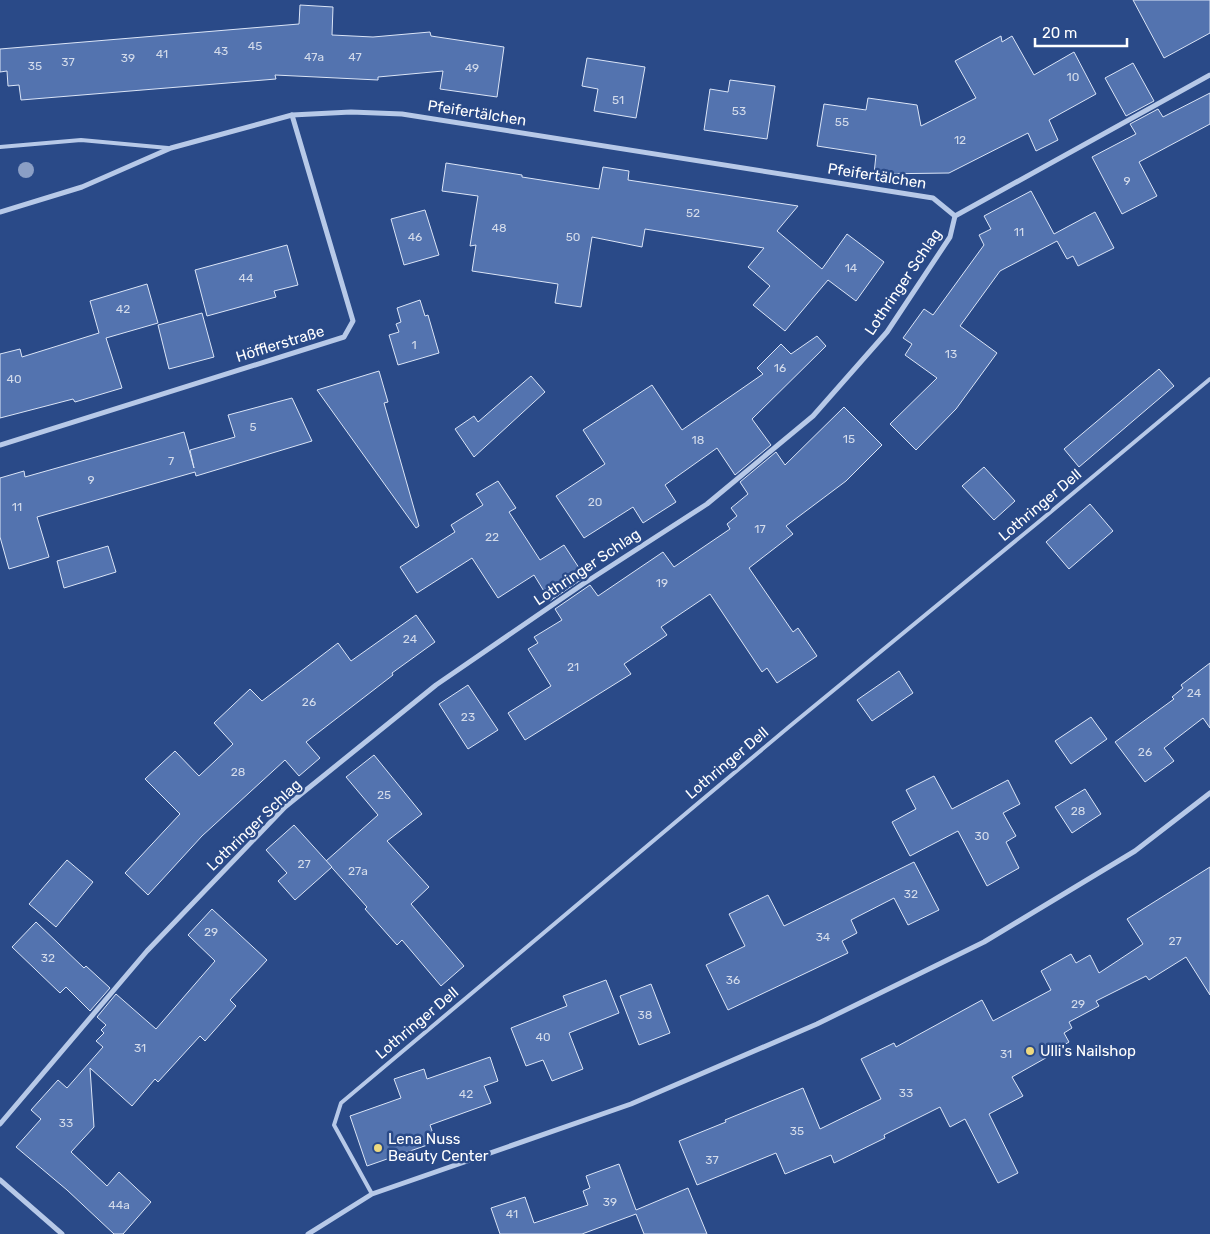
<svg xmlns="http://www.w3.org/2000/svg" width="1210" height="1234" font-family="Rubik,sans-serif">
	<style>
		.building { fill: #5373af; stroke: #dbe5f7 }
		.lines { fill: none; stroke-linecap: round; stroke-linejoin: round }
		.lane { stroke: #b7c9e8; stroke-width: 4 }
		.street { stroke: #b7c9e8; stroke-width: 5 }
		.tree { fill: #8b9fc5 }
		.poi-dot { fill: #eed97f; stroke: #2a4a88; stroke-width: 2 }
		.labels { text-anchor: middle; stroke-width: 5; stroke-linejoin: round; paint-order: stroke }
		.number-label { font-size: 12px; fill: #d4dceb }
		.street-label { font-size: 15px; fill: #fff; stroke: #2a4a88 }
		.poi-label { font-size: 15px; fill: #fff; stroke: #2a4a88; text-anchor: start }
	</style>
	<rect width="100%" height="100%" fill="#2a4a88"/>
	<!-- building -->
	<g class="building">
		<polygon points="1133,0 1210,0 1210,33 1164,58"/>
		<polygon points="300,5 333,7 332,35 373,37 430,32 431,36 504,47 497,97 440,89 443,71 378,77 378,80 275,75 276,79 21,100 19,85 8,86 7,71 0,72 0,49 299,24"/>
		<polygon points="1001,36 1002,42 1012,36 1034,75 1074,52 1096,94 1049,120 1058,140 1036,151 1028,133 949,173 874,174 876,155 817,146 824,104 866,110 868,98 917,105 921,126 976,98 955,61"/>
		<polygon points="587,58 645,67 636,118 594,111 598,89 582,86"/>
		<polygon points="1133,63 1154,101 1126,116 1105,78"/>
		<polygon points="730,80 775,86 767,139 704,130 710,89 728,92"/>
		<polygon points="1210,93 1210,124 1139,162 1157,196 1122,214 1092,157 1136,134 1130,124 1158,109 1163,117"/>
		<polygon points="446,163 522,175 522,177 599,189 603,167 629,171 628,180 798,206 777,231 822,269 847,234 884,262 856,301 828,280 785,331 753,305 770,286 748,267 764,248 645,229 642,247 592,237 581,307 555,303 558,284 472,271 476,245 470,246 478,196 442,191"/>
		<polygon points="1031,191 1054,234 1095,212 1114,248 1078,266 1073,256 1067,259 1057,241 1000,271 960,326 997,353 956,409 916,450 890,424 937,378 905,355 912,344 903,338 924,309 933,315 984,245 979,235 991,229 984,216"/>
		<polygon points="425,210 439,255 404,265 391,219"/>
		<polygon points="287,245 298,285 274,291 276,297 207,316 195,270"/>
		<polygon points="147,284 158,323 106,338 122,388 75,402 73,399 0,418 0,354 20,349 22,357 99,333 90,301"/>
		<polygon points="420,300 425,316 428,315 439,353 398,365 389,335 399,332 396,324 401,322 397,308"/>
		<polygon points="202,313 214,357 169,369 158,325"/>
		<polygon points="817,336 826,346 752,419 771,445 735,475 717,448 665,485 676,502 643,523 633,507 584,538 556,496 605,464 583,430 652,385 682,430 763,374 757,368 781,344 791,354"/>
		<polygon points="1159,369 1174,386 1079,467 1064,449"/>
		<polygon points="379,371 388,402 384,403 419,526 416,528 317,390"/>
		<polygon points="531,376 545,392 474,457 455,429 474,416 478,422"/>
		<polygon points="292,398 312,441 196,476 195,472 37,517 49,557 9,569 0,537 0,478 24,471 25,477 184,432 194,468 190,450 235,437 228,415"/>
		<polygon points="844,407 882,445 846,481 786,526 793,534 749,568 793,632 798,628 817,656 777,683 767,668 762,672 710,594 661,627 667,635 624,664 631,674 525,740 508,713 551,686 528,649 538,643 534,637 562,620 555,609 590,585 598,596 663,552 674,567 730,529 727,524 737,516 731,508 748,494 740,482 776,452 785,465"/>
		<polygon points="984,467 1015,501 994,520 962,486"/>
		<polygon points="498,481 516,508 509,512 540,560 564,545 585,577 550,601 534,575 498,598 472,558 417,593 400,567 455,532 451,525 483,505 476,494"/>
		<polygon points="1090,504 1113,531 1069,569 1046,542"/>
		<polygon points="108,546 116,572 64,588 57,561"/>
		<polygon points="416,615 435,642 392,673 393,675 306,742 320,758 299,776 285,760 202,836 148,895 125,873 180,814 145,779 175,751 199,776 233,744 214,723 250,689 262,701 338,643 351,661"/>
		<polygon points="1210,663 1210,728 1203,718 1164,748 1174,761 1145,782 1115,742 1174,699 1172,697 1183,688 1181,685"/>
		<polygon points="899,671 913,693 872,721 857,700"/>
		<polygon points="468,685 498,730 468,749 439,704"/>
		<polygon points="1091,717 1107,739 1071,764 1055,741"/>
		<polygon points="374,755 422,814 387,841 429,887 411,904 464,966 441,986 402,940 397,945 365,909 367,907 326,861 378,815 346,777"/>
		<polygon points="934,776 952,809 1008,780 1020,804 1003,813 1016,836 1006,842 1019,868 987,886 958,831 910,856 892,822 916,809 906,790"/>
		<polygon points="1085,789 1101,814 1072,833 1055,807"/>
		<polygon points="294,825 332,867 295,900 278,881 287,873 266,850"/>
		<polygon points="67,860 93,882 56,927 29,904"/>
		<polygon points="914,862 939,910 908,925 894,898 851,920 857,933 842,941 848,953 728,1010 706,965 745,946 729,914 768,895 784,926"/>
		<polygon points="1210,867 1210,995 1186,957 1149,980 1146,976 1096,1001 1099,1006 1069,1022 1072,1028 1064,1033 1069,1042 1050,1053 1051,1055 1012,1077 1023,1096 989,1114 1018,1173 998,1183 965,1119 950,1127 940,1107 884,1135 885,1138 834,1163 831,1155 785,1174 776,1153 697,1185 679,1141 726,1122 725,1120 803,1088 820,1129 881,1099 861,1059 894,1043 896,1047 982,1000 993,1021 1051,990 1041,971 1071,954 1076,963 1090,955 1099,973 1143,944 1127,919"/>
		<polygon points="212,909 267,960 230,1000 236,1006 205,1041 200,1036 158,1082 155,1079 132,1106 90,1068 94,1127 71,1152 107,1186 119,1172 151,1202 123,1234 114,1234 67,1190 16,1147 41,1119 31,1110 58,1080 67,1088 103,1047 96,1041 104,1033 101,1030 106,1025 97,1017 116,994 156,1029 215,961 188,935"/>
		<polygon points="36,922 84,968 86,966 110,988 90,1011 66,987 60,993 12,947"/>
		<polygon points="606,980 619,1013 569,1033 583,1069 552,1081 543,1060 526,1066 511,1028 567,1006 563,996"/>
		<polygon points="651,984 670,1033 639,1045 620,996"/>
		<polygon points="490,1057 498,1081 484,1086 491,1103 430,1125 436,1142 367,1166 350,1116 401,1098 394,1079 424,1069 427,1079"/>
		<polygon points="619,1164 636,1210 688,1188 707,1234 644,1234 636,1214 582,1234 500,1234 491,1208 525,1197 534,1223 588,1205 583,1191 590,1188 586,1176"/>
	</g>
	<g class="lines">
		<!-- lane -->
		<g class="lane">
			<polyline points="0,147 81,140 168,148"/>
			<polyline points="372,1194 334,1125 341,1103 790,726 1041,520 1210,379"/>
		</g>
		<!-- street -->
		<g class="street">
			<polyline points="0,212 82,187 171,148 292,115 351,112 402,114 933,198 955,216"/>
			<polyline points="0,445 344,337 353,321 292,115"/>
			<polyline points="0,1124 147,951 285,807 436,685 583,584 707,504 813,416 887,332 950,237 955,216 1210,75"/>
			<polyline points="0,1180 62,1234"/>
			<polyline points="308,1234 372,1194 631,1104 817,1024 984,942 1135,851 1210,793"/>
		</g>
	</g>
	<!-- trees -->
	<circle class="tree" cx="26" cy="170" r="8"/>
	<!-- markers -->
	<g class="poi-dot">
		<circle cx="1030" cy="1051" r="5"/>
		<circle cx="378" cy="1148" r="5"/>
	</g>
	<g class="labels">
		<!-- number labels -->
		<g class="number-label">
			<text x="255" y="50">45</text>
			<text x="221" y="55">43</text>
			<text x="162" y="58">41</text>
			<text x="314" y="61">47a</text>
			<text x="355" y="61">47</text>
			<text x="128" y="62">39</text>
			<text x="68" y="66">37</text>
			<text x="35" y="70">35</text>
			<text x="472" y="72">49</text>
			<text x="1073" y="81">10</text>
			<text x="618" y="104">51</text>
			<text x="739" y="115">53</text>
			<text x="842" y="126">55</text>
			<text x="960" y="144">12</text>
			<text x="1127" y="185">9</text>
			<text x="693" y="217">52</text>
			<text x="499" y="232">48</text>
			<text x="1019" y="236">11</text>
			<text x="415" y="241">46</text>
			<text x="573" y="241">50</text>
			<text x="851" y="272">14</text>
			<text x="246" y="282">44</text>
			<text x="123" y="313">42</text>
			<text x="414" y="349">1</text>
			<text x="951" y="358">13</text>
			<text x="780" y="372">16</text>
			<text x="14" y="383">40</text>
			<text x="253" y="431">5</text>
			<text x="849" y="443">15</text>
			<text x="698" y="444">18</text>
			<text x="171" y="465">7</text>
			<text x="91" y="484">9</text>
			<text x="595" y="506">20</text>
			<text x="17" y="511">11</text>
			<text x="760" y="533">17</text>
			<text x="492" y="541">22</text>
			<text x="662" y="587">19</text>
			<text x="410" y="643">24</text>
			<text x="573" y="671">21</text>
			<text x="1194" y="697">24</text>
			<text x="309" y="706">26</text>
			<text x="468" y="721">23</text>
			<text x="1145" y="756">26</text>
			<text x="238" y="776">28</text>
			<text x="384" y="799">25</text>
			<text x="1078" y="815">28</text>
			<text x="982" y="840">30</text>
			<text x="304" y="868">27</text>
			<text x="358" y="875">27a</text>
			<text x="911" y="898">32</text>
			<text x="211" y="936">29</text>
			<text x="823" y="941">34</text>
			<text x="1175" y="945">27</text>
			<text x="48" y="962">32</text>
			<text x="733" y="984">36</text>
			<text x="1078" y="1008">29</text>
			<text x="645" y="1019">38</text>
			<text x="543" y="1041">40</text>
			<text x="140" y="1052">31</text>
			<text x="1006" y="1058">31</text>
			<text x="906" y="1097">33</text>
			<text x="466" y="1098">42</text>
			<text x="66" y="1127">33</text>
			<text x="797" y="1135">35</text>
			<text x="712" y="1164">37</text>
			<text x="610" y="1206">39</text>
			<text x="119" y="1209">44a</text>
			<text x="512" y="1218">41</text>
		</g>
		<!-- street labels -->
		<g class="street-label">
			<text transform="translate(477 113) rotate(9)" y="5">Pfeifertälchen</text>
			<text transform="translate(877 176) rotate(9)" y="5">Pfeifertälchen</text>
			<text transform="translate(903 282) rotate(-56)" y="5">Lothringer Schlag</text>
			<text transform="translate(280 344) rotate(-17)" y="5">Höfflerstraße</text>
			<text transform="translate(1040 505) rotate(-40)" y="5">Lothringer Dell</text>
			<text transform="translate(587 567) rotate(-34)" y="5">Lothringer Schlag</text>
			<text transform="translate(727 763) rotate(-40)" y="5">Lothringer Dell</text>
			<text transform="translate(254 825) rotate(-44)" y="5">Lothringer Schlag</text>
			<text transform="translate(417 1023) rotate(-40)" y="5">Lothringer Dell</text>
		</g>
		<!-- poi labels -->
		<g class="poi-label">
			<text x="1040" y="1056">Ulli's Nailshop</text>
			<text x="388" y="1144">Lena Nuss<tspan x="388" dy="17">Beauty Center</tspan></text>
		</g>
	</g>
	<!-- scale -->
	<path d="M1035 38v8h92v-8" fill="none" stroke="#ffffff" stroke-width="2.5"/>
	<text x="1042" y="38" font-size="15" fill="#ffffff" stroke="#2a4a88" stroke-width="4" paint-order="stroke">20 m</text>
</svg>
